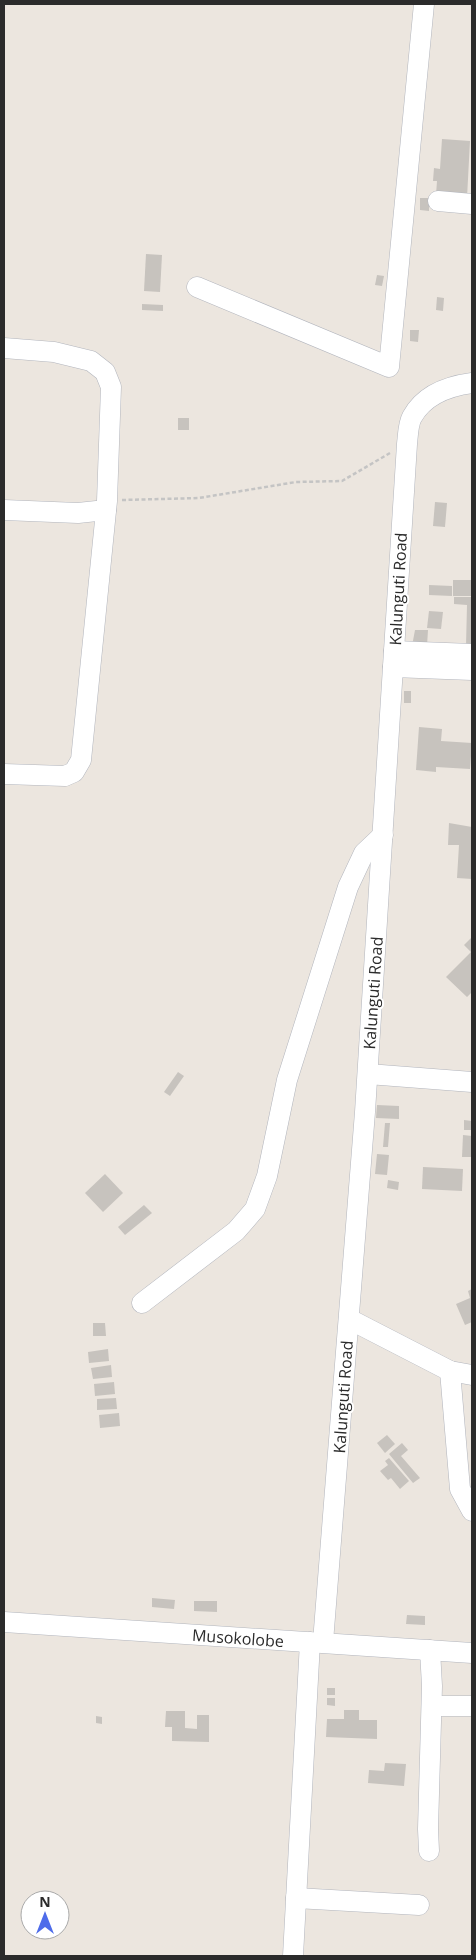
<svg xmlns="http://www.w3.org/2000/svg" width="476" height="1960" font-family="'Open Sans',sans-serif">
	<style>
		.building { fill: #c7c3be }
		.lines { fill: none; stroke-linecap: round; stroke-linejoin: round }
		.minor-casing { stroke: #b2b5bd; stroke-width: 21 }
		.path { stroke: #c4c4c4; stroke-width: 2.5; stroke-dasharray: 4 2.5; stroke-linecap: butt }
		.minor { stroke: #fff; stroke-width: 20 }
		.labels { text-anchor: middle; stroke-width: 4; stroke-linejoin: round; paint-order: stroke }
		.street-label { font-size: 16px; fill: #2b2b2b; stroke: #fff }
	</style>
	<rect width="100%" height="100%" fill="#ece6df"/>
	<!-- building -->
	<g class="building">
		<polygon points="442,139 470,141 467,198 436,195 437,181 433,181 434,168 440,169"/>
		<polygon points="420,198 429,198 429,211 420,210"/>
		<polygon points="146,254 162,255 160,292 144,291"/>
		<polygon points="377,275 384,276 382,286 375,285"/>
		<polygon points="437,297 444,298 443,311 436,310"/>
		<polygon points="142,304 163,305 163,311 142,310"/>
		<polygon points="410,330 419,330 418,342 410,341"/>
		<rect x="178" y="418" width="11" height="12"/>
		<polygon points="435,502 447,503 445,527 433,526"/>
		<rect x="453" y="580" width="19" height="16"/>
		<polygon points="429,585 452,586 452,596 429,595"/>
		<polygon points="454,597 472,597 472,647 466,646 467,605 454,604"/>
		<polygon points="429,611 443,612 441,629 427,628"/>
		<polygon points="415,630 428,630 427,646 412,646"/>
		<rect x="404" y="691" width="7" height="12"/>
		<polygon points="419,727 442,729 441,741 472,743 470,769 436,767 436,772 416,770"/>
		<polygon points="449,823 472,827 472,879 457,878 459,845 448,845"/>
		<polygon points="472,937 472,992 467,997 446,977 471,952 464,945"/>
		<polygon points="178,1072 184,1076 170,1096 164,1092"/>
		<polygon points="377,1105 399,1106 399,1119 376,1118"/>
		<polygon points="464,1120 472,1121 472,1130 464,1130"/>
		<polygon points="385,1123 390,1123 388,1147 383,1147"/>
		<polygon points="463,1135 472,1136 472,1157 462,1157"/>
		<polygon points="377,1154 389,1155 387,1175 375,1174"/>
		<polygon points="423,1167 463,1169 462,1191 422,1189"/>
		<polygon points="105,1174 123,1193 103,1212 85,1193"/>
		<polygon points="388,1180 399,1182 398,1190 387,1188"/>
		<polygon points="144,1205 152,1213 125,1235 118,1227"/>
		<polygon points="472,1289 472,1322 465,1325 456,1304 470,1298 468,1291"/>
		<polygon points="93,1323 105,1323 106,1336 93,1336"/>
		<polygon points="108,1349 109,1361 89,1363 88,1352"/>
		<polygon points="111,1365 112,1377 93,1379 91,1368"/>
		<polygon points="114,1382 115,1394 95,1396 94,1384"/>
		<polygon points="116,1398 117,1409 97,1410 97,1399"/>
		<polygon points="119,1413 120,1426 100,1428 99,1415"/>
		<polygon points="387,1435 395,1444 385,1453 377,1443"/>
		<polygon points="402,1443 408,1450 401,1456 420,1478 413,1483 389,1454"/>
		<polygon points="389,1458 409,1481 400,1489 391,1478 388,1480 380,1471 388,1465 385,1461"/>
		<polygon points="152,1598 175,1600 174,1609 152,1607"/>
		<polygon points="194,1601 217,1601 217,1612 194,1611"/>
		<polygon points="407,1615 425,1616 425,1625 406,1624"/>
		<rect x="327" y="1688" width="8" height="7"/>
		<polygon points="327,1698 335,1698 335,1706 327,1705"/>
		<polygon points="344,1710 359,1710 359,1720 377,1720 377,1739 326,1737 327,1719 344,1719"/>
		<polygon points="166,1711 185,1711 185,1728 197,1729 197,1715 209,1715 209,1742 172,1741 172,1727 165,1727"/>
		<polygon points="96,1716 102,1717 102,1724 96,1723"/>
		<polygon points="385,1763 406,1764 404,1786 368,1783 369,1770 384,1771"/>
	</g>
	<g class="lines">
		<!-- minor casing -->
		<g class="minor-casing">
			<g id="minor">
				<polyline points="438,201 472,204"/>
				<polyline points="197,287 389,367 424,4"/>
				<polyline points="4,348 54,352 91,361 105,372 111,387 107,501 81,760 74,772 65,776 4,774"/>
				<polyline points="4,510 78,513 106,510"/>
				<polyline points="394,651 472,654"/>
				<polyline points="393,667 472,670"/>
				<polyline points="368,1074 472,1082"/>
				<polyline points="142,1303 236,1231 255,1209 267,1176 287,1080 348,887 364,853 383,835"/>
				<polyline points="349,1319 450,1371 472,1375"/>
				<polyline points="450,1371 460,1489 472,1511"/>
				<polyline points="4,1622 472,1653"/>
				<path d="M323 1642 365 1112 407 444C408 436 408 424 412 417 424 395 449 386 472 383"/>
				<polyline points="432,1706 472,1706"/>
				<polyline points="429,1851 428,1829 432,1686 430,1650"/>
				<polyline points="296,1898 419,1905"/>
				<polyline points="293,1956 310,1642"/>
			</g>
		</g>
		<!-- path -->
		<polyline class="path" points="122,500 199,498 296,482 342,481 390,453"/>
		<!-- minor -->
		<use href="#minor" class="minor"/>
	</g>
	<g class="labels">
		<!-- street labels -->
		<g class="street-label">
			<text transform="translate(398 589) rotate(-87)" y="6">Kalunguti Road</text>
			<text transform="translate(373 993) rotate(-86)" y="6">Kalunguti Road</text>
			<text transform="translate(343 1397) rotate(-86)" y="6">Kalunguti Road</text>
			<text transform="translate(238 1638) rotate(4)" y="6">Musokolobe</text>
		</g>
	</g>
	<!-- border -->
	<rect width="476" height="1960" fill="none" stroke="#2b2b2b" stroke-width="10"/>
	<!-- north arrow -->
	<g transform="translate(45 1915)"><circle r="24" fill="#ffffff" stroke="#aaaaaa"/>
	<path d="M0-4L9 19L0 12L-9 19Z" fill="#4e6cea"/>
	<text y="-8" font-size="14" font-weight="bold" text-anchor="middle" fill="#2b2b2b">N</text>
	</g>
</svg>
